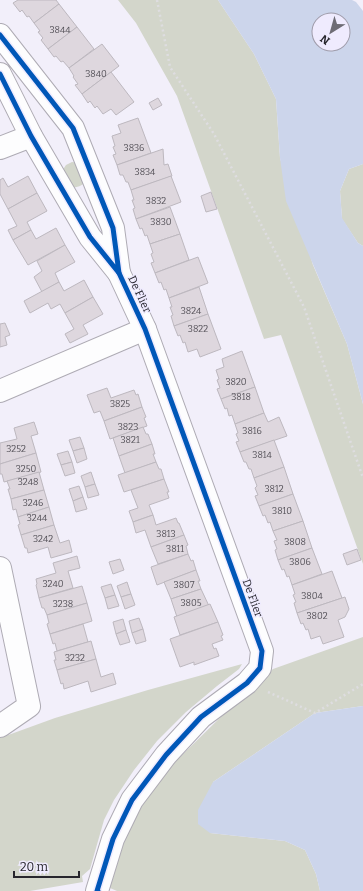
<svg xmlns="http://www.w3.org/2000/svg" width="363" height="891" font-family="Bitter,serif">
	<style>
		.green { fill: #d3d6cb }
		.water { fill: #ccd5eb; fill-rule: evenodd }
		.building { fill: #ded7de; stroke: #bdb8bf }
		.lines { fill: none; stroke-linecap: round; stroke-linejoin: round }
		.minor-casing { stroke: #aeabb4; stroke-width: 24 }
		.path { stroke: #dedde0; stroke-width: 2.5; stroke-dasharray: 2 3; stroke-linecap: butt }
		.minor { stroke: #fdfdfe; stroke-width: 22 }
		.cycleway-casing { stroke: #efebfe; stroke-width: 8 }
		.cycleway { stroke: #0057b8; stroke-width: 5 }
		.labels { text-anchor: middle; stroke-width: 3; stroke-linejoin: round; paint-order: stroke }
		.number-label { font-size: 9px; fill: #555259 }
		.street-label { font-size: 11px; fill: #27262d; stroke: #efebfe }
	</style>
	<rect width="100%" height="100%" fill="#f2effa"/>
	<!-- green -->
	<g class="green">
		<polygon points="118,0 218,0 254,54 276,99 280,158 313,265 347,344 363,404 363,564 281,335 264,339 177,96 136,23"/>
		<path d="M72 162 79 163 87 180C82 186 78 188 70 187L62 171 66 165Z"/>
		<polygon points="363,164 363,246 358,243 342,219 340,191 349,169"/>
		<polygon points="363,637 363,706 315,713 213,782 210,833 285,841 305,850 316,874 320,891 117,891 110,888 123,845 136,811 175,762 236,702 273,669"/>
		<polygon points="242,664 239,669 217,686 186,712 157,741 134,770 114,800 104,820 90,869 82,876 83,882 30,891 0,891 0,738 55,718 148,690"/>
	</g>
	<!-- water -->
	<g class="water">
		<path d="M218 0H352L356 2 363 11V164L349 169 340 191 342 218 358 243 363 246V404L347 344 286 201 280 158 276 99 254 54ZM319 20H343V44H319Z"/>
		<polygon points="363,706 363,891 320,891 316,874 305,850 285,841 210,833 198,824 198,810 213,782 315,713"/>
	</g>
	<!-- building -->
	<g class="building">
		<polygon points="18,0 56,0 59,4 34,23 29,16 27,17 22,10 20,12 13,3"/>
		<polygon points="59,4 77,27 48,49 41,40 43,38 38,32 40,31 34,23"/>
		<polygon points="77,27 94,49 69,68 63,61 61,62 56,56 54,57 48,49"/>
		<polygon points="102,44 119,66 82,94 75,85 78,84 73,77 74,76 69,68"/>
		<polygon points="111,72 134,102 116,115 111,109 103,114 97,106 95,108 90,101 88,103 82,94"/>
		<polygon points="158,98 162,105 153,110 149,103"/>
		<polygon points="138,118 151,153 117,165 113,155 116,154 113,147 115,146 112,136 121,133 118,125"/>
		<polygon points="163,149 164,165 168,164 172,176 131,190 128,182 126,182 123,175 120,175 117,165"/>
		<polygon points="28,176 37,193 8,209 0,194 0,180 3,178 8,187"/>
		<polygon points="171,176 181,202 136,219 133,209 135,208 132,200 134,200 131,190"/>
		<polygon points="211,192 217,209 206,212 201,196"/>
		<polygon points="37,193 47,211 27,222 31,230 13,240 8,230 17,226 8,209"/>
		<polygon points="170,207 180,234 150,244 147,235 145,236 142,228 140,229 136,219"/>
		<polygon points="56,228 65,245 28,265 13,240 31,230 36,239"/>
		<polygon points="180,234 189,260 155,273 151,263 154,262 151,254 153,253 150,244"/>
		<polygon points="65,245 75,262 55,273 59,282 42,292 34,277 42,271 37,261"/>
		<polygon points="198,257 208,283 169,298 166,289 164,290 161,282 159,283 155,273"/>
		<polygon points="84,280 93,297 65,313 60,304 51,309 48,303 30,313 24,301 59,282 64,291"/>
		<polygon points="199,287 208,314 174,326 171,316 173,315 170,307 172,307 169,298"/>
		<polygon points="93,297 103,314 83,325 88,334 70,343 65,334 74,329 65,313"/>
		<polygon points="208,314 221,349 200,357 197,349 188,352 185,342 183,343 180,335 178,336 174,326"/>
		<polygon points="5,323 10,335 5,337 7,345 0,347 0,324"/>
		<polygon points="242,351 255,387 221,399 217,389 220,388 217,380 219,379 216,370 224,367 222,359"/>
		<polygon points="255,387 264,413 235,424 232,415 229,416 227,408 225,409 221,399"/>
		<polygon points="107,388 111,398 134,390 136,395 138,394 142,407 104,421 100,411 94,413 87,395"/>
		<polygon points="142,407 146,417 144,418 147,426 110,439 104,421"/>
		<polygon points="264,413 268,422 279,417 287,436 240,452 236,442 239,441 236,434 238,433 235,424"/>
		<polygon points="34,422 38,434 31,436 36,453 0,464 0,443 17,439 14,428"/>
		<polygon points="143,427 146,434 148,434 152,444 119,456 113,438"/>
		<polygon points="80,437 84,448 73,451 69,440"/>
		<polygon points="274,440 284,467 254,478 251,469 249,469 246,462 244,462 240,452"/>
		<polygon points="152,444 155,454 153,454 156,462 125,473 119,456"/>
		<polygon points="84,448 87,459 77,463 73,451"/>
		<polygon points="68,451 72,462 61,465 57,454"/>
		<polygon points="36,453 41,472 4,482 2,474 0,474 0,464"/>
		<polygon points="72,462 75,473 65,476 61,465"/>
		<polygon points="156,462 159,469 161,469 164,479 124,492 118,475"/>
		<polygon points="284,467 293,494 259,506 255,496 258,495 255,488 257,486 254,478"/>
		<polygon points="39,472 44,490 11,499 8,489 10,489 7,481"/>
		<polygon points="91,472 95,484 85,487 81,476"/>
		<polygon points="164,479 169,492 167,492 169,498 149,505 153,515 133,522 129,511 138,508 131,490"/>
		<polygon points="95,484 99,495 88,498 85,487"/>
		<polygon points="79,486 83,497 73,501 69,489"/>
		<polygon points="44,490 49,507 18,517 16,509 13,510 11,499"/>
		<polygon points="293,494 303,521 273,531 270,522 268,523 265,515 263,516 259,506"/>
		<polygon points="83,497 87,509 76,512 73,501"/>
		<polygon points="49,507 54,525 21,535 18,525 20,524 18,517"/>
		<polygon points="153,515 156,525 176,518 178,523 179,523 184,535 151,547 145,530 136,533 133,522"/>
		<polygon points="303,521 312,548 278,560 275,550 277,549 274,541 277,540 273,531"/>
		<polygon points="54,525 60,543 69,540 72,552 51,558 48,547 28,553 27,548 25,548 21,535"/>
		<polygon points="184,535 188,545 186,546 188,554 158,564 151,547"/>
		<polygon points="312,548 322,574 292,585 289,576 287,577 284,569 282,570 278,560"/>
		<polygon points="357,549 361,560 347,565 343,554"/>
		<polygon points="188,554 191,561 193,560 196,570 157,585 151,567"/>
		<polygon points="77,556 80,568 68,571 73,588 39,598 36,585 37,584 36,579 56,573 53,563"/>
		<polygon points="120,559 124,570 113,574 109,562"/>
		<polygon points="196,570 200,581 198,581 201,589 171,599 164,582"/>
		<polygon points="332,571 342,598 297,613 294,603 296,602 293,595 295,594 292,585"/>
		<polygon points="127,582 131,594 121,597 117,586"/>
		<polygon points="111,584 115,595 105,598 101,587"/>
		<polygon points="82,586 87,603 47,615 44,608 42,608 39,598"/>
		<polygon points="201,589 209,606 177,617 171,599"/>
		<polygon points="131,594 135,605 125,609 121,597"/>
		<polygon points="115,595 119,606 108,609 105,598"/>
		<polygon points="345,597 349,609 345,617 338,620 344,637 323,644 320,636 311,639 308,629 306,630 303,623 301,624 297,613"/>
		<polygon points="87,603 92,621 50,634 47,624 49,623 47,615"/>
		<polygon points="210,604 218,622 180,635 174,617"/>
		<polygon points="139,618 143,629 132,633 129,621"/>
		<polygon points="123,619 126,630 116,634 113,622"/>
		<polygon points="218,622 223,635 221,636 223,640 212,644 214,649 216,648 219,656 194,665 194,662 180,667 170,639"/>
		<polygon points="83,624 88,642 57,651 55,643 53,644 50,634"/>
		<polygon points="143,629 146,641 136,644 132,633"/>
		<polygon points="126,630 130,642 120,645 116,634"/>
		<polygon points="91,641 96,659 57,670 54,660 56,660 54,652"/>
		<polygon points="96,659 101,677 113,673 116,684 91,692 88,681 64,689 63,683 61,684 57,670"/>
	</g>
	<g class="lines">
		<!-- minor casing -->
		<g class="minor-casing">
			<g id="minor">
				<polyline points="0,35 73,128 113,228 119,273 90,237 31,136 0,74"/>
				<polyline points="0,148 31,136"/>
				<polyline points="0,391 145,329"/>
				<polyline points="0,568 29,706 0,726"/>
				<polyline points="97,891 113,839 132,800 166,755 201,717 247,683 260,668 262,651 145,329 119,273"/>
			</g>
		</g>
		<!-- path -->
		<g class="path">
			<polyline points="157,0 170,67 214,134 304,307 363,478"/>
			<polyline points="268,692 315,713 363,684"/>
		</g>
		<!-- minor -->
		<use href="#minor" class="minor"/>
		<!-- cycleway casing -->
		<g class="cycleway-casing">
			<g id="cycleway">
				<polyline points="0,35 73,128 113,228 119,273 90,237 31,136 0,74"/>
				<polyline points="98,891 97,891 113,839 132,800 166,755 201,717 247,683 260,668 262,651 145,329 119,273"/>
			</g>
		</g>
		<!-- cycleway -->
		<use href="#cycleway" class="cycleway"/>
	</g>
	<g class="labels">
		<!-- number labels -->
		<g class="number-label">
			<text x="60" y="33">3844</text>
			<text x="96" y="77">3840</text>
			<text x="134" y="151">3836</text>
			<text x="145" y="175">3834</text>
			<text x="156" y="204">3832</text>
			<text x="161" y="225">3830</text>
			<text x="191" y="314">3824</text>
			<text x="198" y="332">3822</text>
			<text x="236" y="385">3820</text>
			<text x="241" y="400">3818</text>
			<text x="120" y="407">3825</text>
			<text x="128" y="430">3823</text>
			<text x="252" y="434">3816</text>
			<text x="130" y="443">3821</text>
			<text x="16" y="452">3252</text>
			<text x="262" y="458">3814</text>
			<text x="26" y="472">3250</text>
			<text x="28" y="485">3248</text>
			<text x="274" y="492">3812</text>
			<text x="33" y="506">3246</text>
			<text x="282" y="514">3810</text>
			<text x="37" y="521">3244</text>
			<text x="166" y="537">3813</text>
			<text x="43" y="542">3242</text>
			<text x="295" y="545">3808</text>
			<text x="175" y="552">3811</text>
			<text x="300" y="565">3806</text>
			<text x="53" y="587">3240</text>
			<text x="184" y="588">3807</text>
			<text x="312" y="599">3804</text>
			<text x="191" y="606">3805</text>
			<text x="63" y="607">3238</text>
			<text x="317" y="619">3802</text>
			<text x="75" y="661">3232</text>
		</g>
		<!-- street labels -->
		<g class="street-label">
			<text transform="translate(140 294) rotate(65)" y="4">De Flier</text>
			<text transform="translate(253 598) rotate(70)" y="4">De Flier</text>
		</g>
	</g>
	<!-- north arrow -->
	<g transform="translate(331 32) rotate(217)"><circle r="19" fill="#efebfe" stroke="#9f9caa"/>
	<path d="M0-3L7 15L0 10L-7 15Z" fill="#6e6c75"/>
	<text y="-6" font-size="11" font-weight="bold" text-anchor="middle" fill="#27262d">N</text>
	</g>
	<!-- scale -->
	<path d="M14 871v6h65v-6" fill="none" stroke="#27262d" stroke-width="2"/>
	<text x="20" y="871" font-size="12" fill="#27262d" stroke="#efebfe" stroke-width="3" paint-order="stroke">20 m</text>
</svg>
